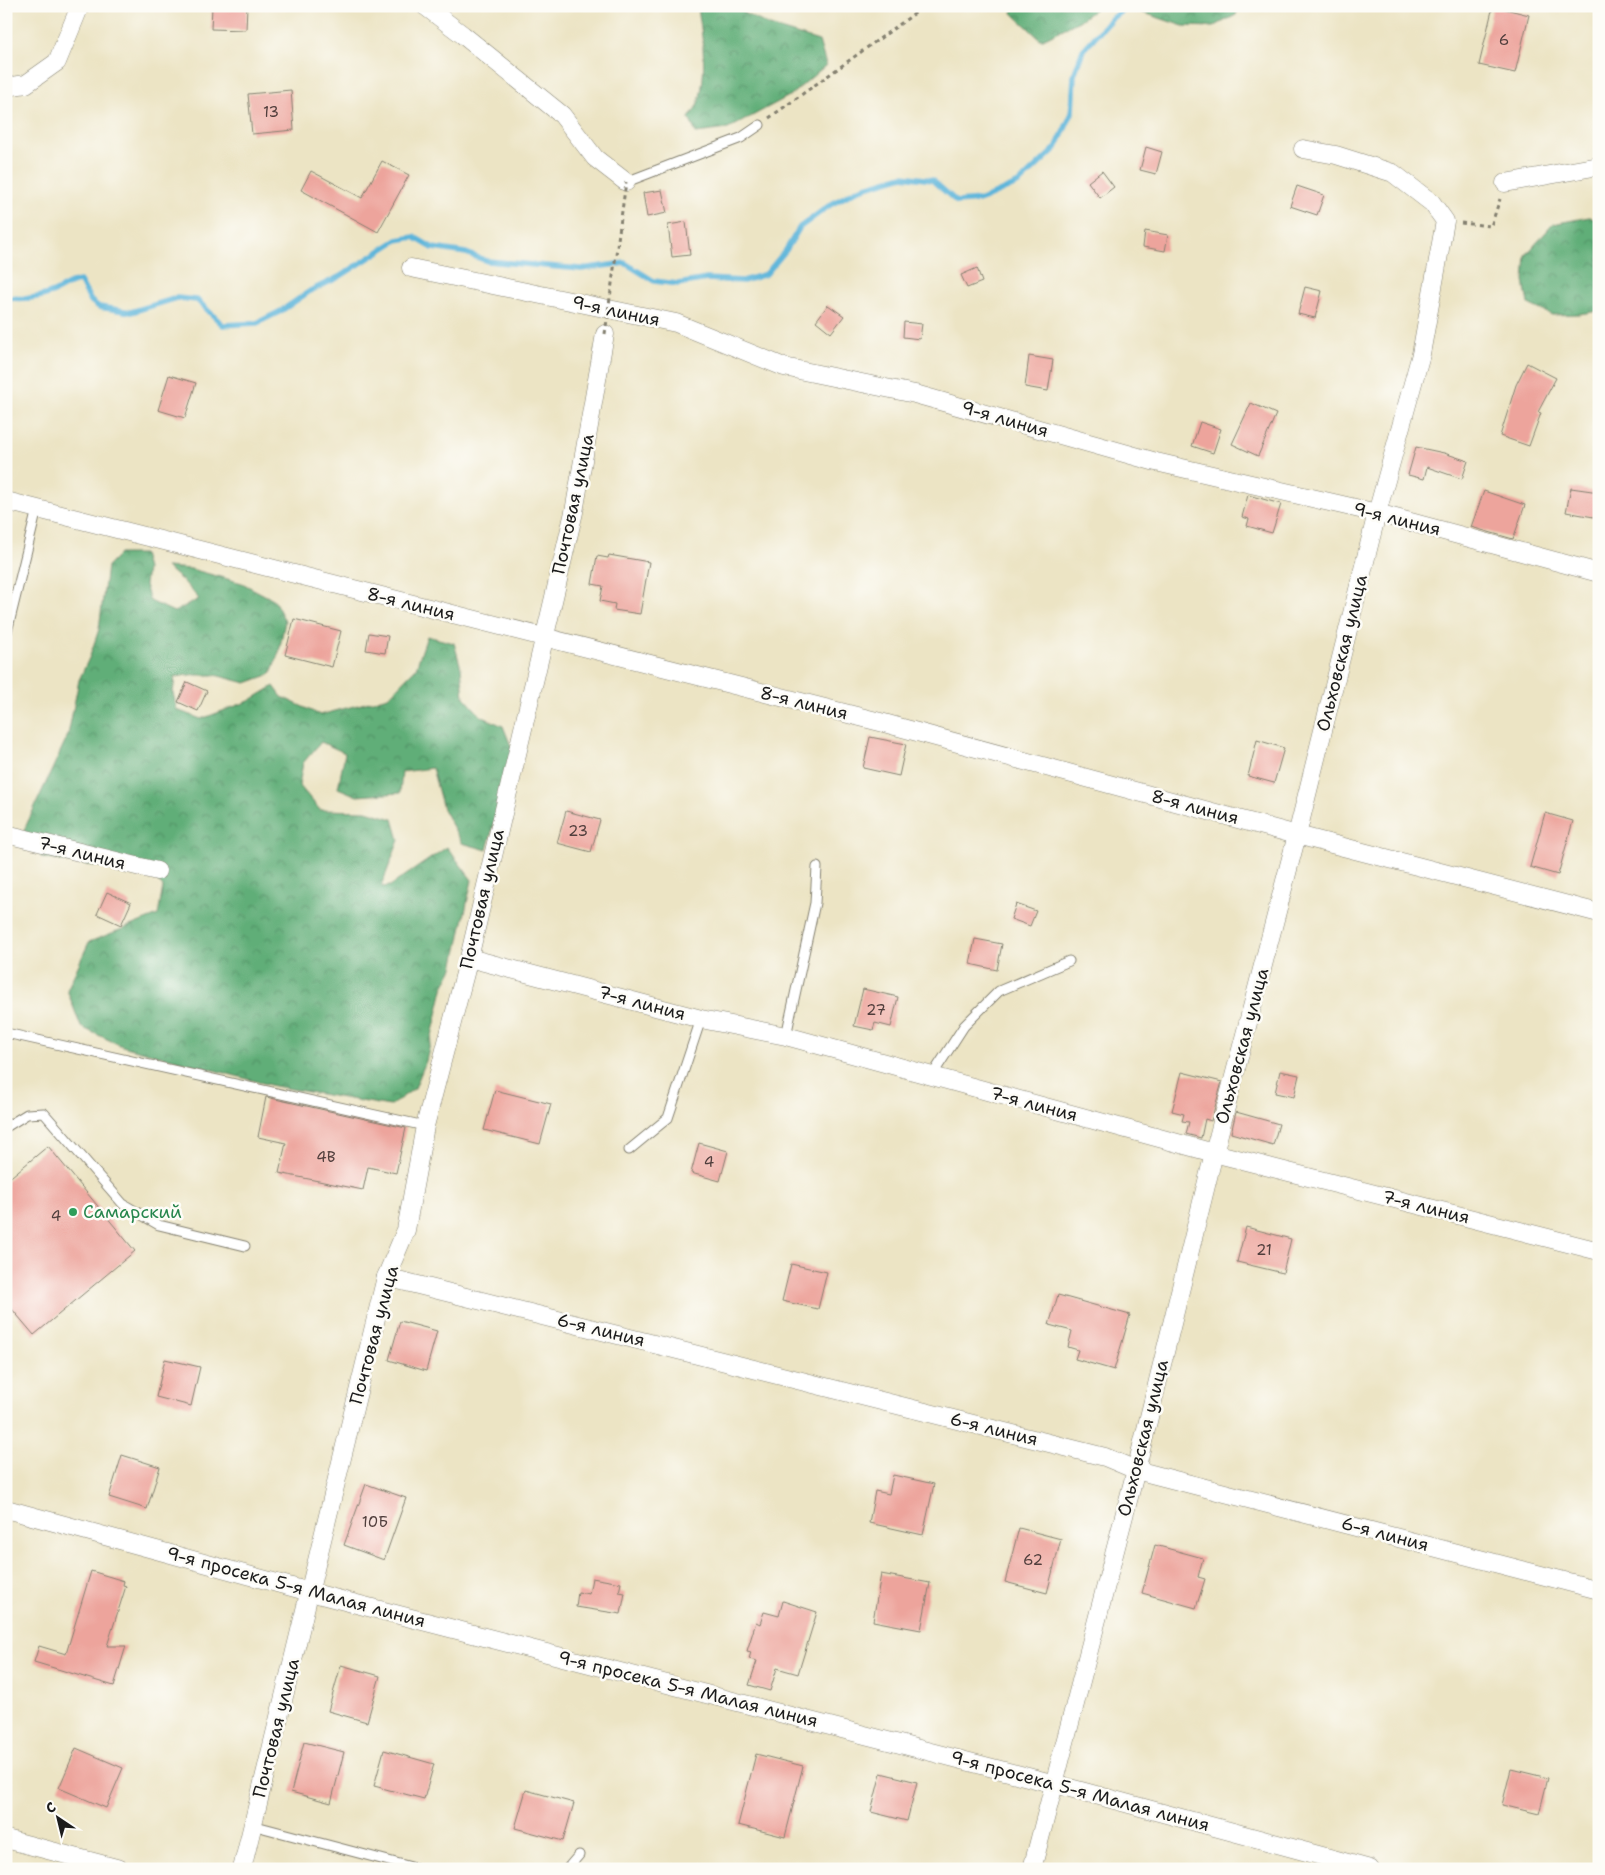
<svg xmlns="http://www.w3.org/2000/svg" width="1605" height="1875" font-family="'Shantell Sans',sans-serif">
	<style>
		.forest { fill: url(#forest-crowns); stroke: #3e654a }
		.lines { fill: none; stroke-linecap: round; stroke-linejoin: round }
		.stream { stroke: #5db5da; stroke-width: 5.5 }
		.building { fill: #eda49c }
		.lane-casing { stroke: #848070; stroke-width: 11 }
		.street-casing { stroke: #848070; stroke-width: 19 }
		.path { stroke: #848070; stroke-width: 3; stroke-dasharray: 4 4; stroke-linecap: butt }
		.lane { stroke: #fff; stroke-width: 9 }
		.street { stroke: #fff; stroke-width: 18 }
		.path-bridge { stroke: #848070; stroke-width: 3; stroke-dasharray: 4 4; stroke-linecap: butt }
		.leisure-dot { fill: #2e9e5b; stroke: #fdfcf7; stroke-width: 2 }
		.labels { text-anchor: middle; stroke-width: 5; stroke-linejoin: round; paint-order: stroke }
		.number-label { font-size: 15px; fill: #503e3c }
		.street-label { font-size: 18px; fill: #1c1c1c; stroke: #fdfcf7 }
		.leisure-label { font-size: 18px; fill: #27864d; stroke: #fdfcf7; text-anchor: start }
	</style>
	<defs>
		<pattern id="forest-crowns" width="20" height="18" patternUnits="userSpaceOnUse" patternTransform="scale(1.25)"><rect width="20" height="18" fill="#60ae78"/><path d="M2 6a3 3 0 1 1 6 0M12 15a3 3 0 1 1 6 0" fill="none" stroke="#4e8d62"/></pattern>
	</defs>
	<rect width="100%" height="100%" fill="#fdfcf7"/>
	<filter id="ink" filterUnits="userSpaceOnUse"><feTurbulence type="fractalNoise" baseFrequency=".02" numOctaves="2"/><feDisplacementMap in="SourceGraphic" scale="10" xChannelSelector="R" yChannelSelector="G"/><feConvolveMatrix kernelMatrix="1 2 1 2 8 2 1 2 1" color-interpolation-filters="sRGB"/></filter>
	<filter id="wash" filterUnits="userSpaceOnUse"><feTurbulence type="fractalNoise" baseFrequency=".0096" numOctaves="4" result="noise"/><feDisplacementMap in="SourceGraphic" scale="20" xChannelSelector="R" yChannelSelector="G"/><feGaussianBlur stdDeviation="1.12" result="paint"/><feColorMatrix in="noise" values="0 0 0 0 0 0 0 0 0 0 0 0 0 0 0 0 0 1.4 0 .05"/><feComposite in="paint" operator="in"/></filter>
	<g filter="url(#wash)">
		<rect width="100%" height="100%" fill="#ece4c4"/>
		<!-- forest -->
		<g class="forest">
			<path d="M702 6H731L770 26 819 41 826 65 791 95 728 129 696 133 689 118C692 113 697 107 699 101 707 71 703 39 698 8Z"/>
			<polygon points="1014,6 1100,6 1079,21 1041,40 1012,13"/>
			<polygon points="1123,6 1239,6 1236,15 1213,27 1183,26"/>
			<polygon points="1589,217 1599,219 1599,311 1579,314 1552,315 1528,304 1524,281 1526,255 1553,224"/>
			<polygon points="119,554 143,554 147,569 145,585 150,601 174,612 199,599 185,583 166,567 191,569 242,583 274,600 285,621 279,652 271,674 246,683 215,675 188,675 175,677 173,693 177,710 201,719 249,701 274,686 282,697 320,715 388,697 416,668 427,636 454,643 461,668 464,697 481,716 503,726 513,751 487,850 462,843 443,809 432,768 402,772 400,793 357,796 338,788 345,753 321,742 303,763 299,785 320,810 366,811 393,819 399,840 381,887 390,886 447,847 472,880 453,968 444,985 426,1061 415,1088 390,1106 274,1086 122,1046 81,1027 67,990 89,942 158,915 163,887 142,865 95,866 42,858 24,830 68,735 79,680 90,656 99,629 107,566"/>
		</g>
		<g class="lines">
			<!-- stream -->
			<path class="stream" d="M6 298C22 299 36 299 51 293 62 290 67 282 80 281L91 301 99 307 131 312 177 298 197 300 223 325 257 323 281 311 310 291 339 277 397 240 414 237 433 248 466 253 487 261 581 269 625 263 654 281 678 284 707 279 743 281 766 274 786 250 800 227 830 205 859 189 903 176 932 180 957 202 981 200 1019 183 1056 148 1072 113 1074 75 1083 50 1112 18 1128 6"/>
		</g>
		<g id="blocks">
			<!-- building -->
			<g class="building">
				<polygon points="212,6 247,6 246,30 211,29"/>
				<polygon points="1493,6 1529,15 1515,73 1479,65"/>
				<polygon points="291,90 294,130 252,134 248,94"/>
				<polygon points="1146,147 1162,152 1156,174 1140,170"/>
				<polygon points="382,161 409,175 378,232 301,190 311,171 362,198"/>
				<polygon points="1102,171 1114,187 1100,198 1088,182"/>
				<polygon points="1297,186 1324,195 1317,215 1290,206"/>
				<polygon points="662,190 667,213 647,217 643,193"/>
				<polygon points="686,222 690,255 672,257 668,225"/>
				<polygon points="1145,231 1168,235 1165,251 1143,247"/>
				<polygon points="977,268 982,282 967,288 961,275"/>
				<polygon points="1305,287 1322,291 1315,318 1298,314"/>
				<polygon points="828,305 844,316 831,333 816,321"/>
				<polygon points="904,322 922,324 920,339 903,337"/>
				<polygon points="1029,356 1053,360 1048,391 1025,387"/>
				<polygon points="1527,363 1556,378 1538,412 1541,413 1529,446 1500,436 1516,385"/>
				<polygon points="169,375 196,383 185,418 158,410"/>
				<polygon points="1251,403 1276,414 1258,456 1232,444"/>
				<polygon points="1200,422 1221,429 1213,453 1192,446"/>
				<polygon points="1416,447 1444,453 1468,461 1462,479 1427,467 1424,479 1408,475"/>
				<polygon points="1571,488 1599,492 1599,518 1566,512"/>
				<polygon points="1484,491 1525,505 1513,539 1471,527"/>
				<polygon points="1248,495 1281,504 1272,533 1247,526 1249,519 1242,517"/>
				<polygon points="609,555 649,562 640,614 614,610 615,604 600,601 603,586 592,584 597,556 608,558"/>
				<polygon points="294,619 341,631 332,667 285,655"/>
				<polygon points="369,633 388,636 385,653 366,650"/>
				<polygon points="187,682 207,691 198,711 178,702"/>
				<polygon points="870,737 906,744 899,776 863,768"/>
				<polygon points="1257,740 1284,748 1274,783 1248,776"/>
				<polygon points="566,811 600,820 591,852 557,843"/>
				<polygon points="1545,813 1573,821 1558,875 1530,867"/>
				<polygon points="107,892 131,903 121,925 97,914"/>
				<polygon points="1016,904 1036,911 1030,926 1011,919"/>
				<polygon points="975,939 1002,944 997,970 970,964"/>
				<polygon points="863,989 898,997 891,1027 875,1023 873,1030 854,1026"/>
				<polygon points="1280,1071 1299,1075 1294,1097 1275,1093"/>
				<polygon points="1182,1072 1222,1082 1211,1121 1205,1119 1201,1138 1186,1134 1189,1122 1182,1121 1184,1114 1172,1111"/>
				<polygon points="495,1090 551,1104 540,1144 484,1130"/>
				<polygon points="266,1097 406,1128 396,1173 368,1167 363,1190 279,1173 286,1143 258,1137"/>
				<polygon points="1236,1112 1279,1124 1273,1145 1231,1133"/>
				<polygon points="699,1143 728,1151 720,1181 691,1173"/>
				<polygon points="48,1146 135,1251 34,1335 6,1302 6,1181"/>
				<polygon points="1246,1227 1291,1239 1283,1273 1237,1262"/>
				<polygon points="791,1264 827,1272 818,1309 782,1301"/>
				<polygon points="1058,1295 1130,1315 1114,1370 1075,1359 1078,1350 1068,1347 1072,1331 1049,1325"/>
				<polygon points="400,1321 437,1331 426,1371 389,1360"/>
				<polygon points="165,1359 200,1367 191,1406 156,1397"/>
				<polygon points="122,1455 160,1467 147,1509 109,1497"/>
				<polygon points="893,1475 934,1484 923,1535 869,1523 875,1491 889,1494"/>
				<polygon points="366,1484 406,1498 384,1560 344,1545"/>
				<polygon points="1019,1528 1061,1539 1047,1593 1005,1582"/>
				<polygon points="1155,1545 1203,1558 1198,1577 1205,1579 1196,1608 1142,1593"/>
				<polygon points="91,1571 124,1581 123,1585 126,1586 107,1646 126,1646 114,1686 34,1662 39,1646 66,1654"/>
				<polygon points="881,1574 930,1583 921,1630 873,1621"/>
				<polygon points="592,1578 621,1583 619,1592 625,1593 621,1614 576,1607 578,1592 589,1594"/>
				<polygon points="783,1601 817,1612 798,1674 777,1668 770,1691 749,1685 757,1661 749,1659 751,1652 747,1651 756,1622 760,1624 764,1612 779,1616"/>
				<polygon points="341,1665 380,1676 367,1722 328,1711"/>
				<polygon points="304,1742 344,1752 331,1803 291,1792"/>
				<polygon points="76,1748 123,1768 106,1808 59,1788"/>
				<polygon points="384,1750 434,1764 424,1799 374,1786"/>
				<polygon points="756,1754 803,1766 785,1837 738,1825"/>
				<polygon points="1511,1769 1548,1778 1539,1814 1502,1805"/>
				<polygon points="881,1773 917,1782 907,1821 871,1812"/>
				<polygon points="526,1790 574,1803 563,1841 515,1828"/>
			</g>
		</g>
	</g>
	<g filter="url(#ink)">
		<use href="#blocks" fill-opacity="0" stroke="#848070" stroke-width="1"/>
		<g class="lines">
			<!-- lane casing -->
			<g class="lane-casing">
				<g id="lane">
					<polyline points="626,182 741,138 760,125"/>
					<polyline points="6,636 37,509"/>
					<polyline points="6,1033 425,1126"/>
					<polyline points="786,1036 815,903 817,867"/>
					<polyline points="931,1077 964,1026 999,991 1069,961"/>
					<polyline points="6,1127 27,1114 44,1113 123,1204 159,1225 245,1246"/>
					<polyline points="629,1150 668,1118 701,1019"/>
					<polyline points="252,1825 419,1869"/>
					<polyline points="567,1869 579,1855"/>
				</g>
			</g>
			<!-- street casing -->
			<g class="street-casing">
				<g id="street">
					<polyline points="425,6 463,35 562,115 595,158 626,182"/>
					<polyline points="6,87 26,84 57,62 80,6"/>
					<polyline points="1505,183 1599,166"/>
					<polyline points="411,268 676,323 784,367 915,394 1156,462 1377,513 1599,573"/>
					<polyline points="6,501 884,723 1297,835 1599,913"/>
					<polyline points="6,834 157,871"/>
					<polyline points="469,958 701,1019 786,1036 1214,1153 1599,1251"/>
					<polyline points="386,1277 1105,1457 1136,1470 1599,1590"/>
					<polyline points="6,1509 310,1592 1055,1784 1370,1869"/>
					<polyline points="6,1839 120,1869"/>
					<polyline points="242,1869 386,1277 406,1230 425,1126 469,958 574,512 605,334"/>
					<polyline points="1032,1869 1136,1470 1214,1153 1297,835 1377,513 1421,354 1445,221 1432,203 1393,173 1336,155 1303,149"/>
				</g>
			</g>
			<!-- path -->
			<g class="path">
				<polyline points="769,118 925,6"/>
				<polyline points="1461,223 1491,226 1500,199"/>
			</g>
			<!-- lane -->
			<use href="#lane" class="lane"/>
			<!-- street -->
			<use href="#street" class="street"/>
			<!-- path-bridge -->
			<polyline class="path-bridge" points="605,334 626,182"/>
		</g>
	</g>
	<!-- markers -->
	<circle class="leisure-dot" cx="73" cy="1212" r="5"/>
	<g class="labels">
		<!-- number labels -->
		<g class="number-label">
			<text x="1504" y="45">6</text>
			<text x="271" y="117">13</text>
			<text x="578" y="836">23</text>
			<text x="876" y="1015">27</text>
			<text x="326" y="1162">4В</text>
			<text x="709" y="1167">4</text>
			<text x="56" y="1221">4</text>
			<text x="1264" y="1255">21</text>
			<text x="375" y="1527">10Б</text>
			<text x="1033" y="1565">62</text>
		</g>
		<!-- street labels -->
		<g class="street-label">
			<text transform="translate(616 311) rotate(12)" y="6">9-я линия</text>
			<text transform="translate(1005 419) rotate(16)" y="6">9-я линия</text>
			<text transform="translate(573 504) rotate(-78)" y="6">Почтовая улица</text>
			<text transform="translate(1397 519) rotate(14)" y="6">9-я линия</text>
			<text transform="translate(411 604) rotate(14)" y="6">8-я линия</text>
			<text transform="translate(1342 653) rotate(-76)" y="6">Ольховская улица</text>
			<text transform="translate(804 703) rotate(14)" y="6">8-я линия</text>
			<text transform="translate(1195 807) rotate(15)" y="6">8-я линия</text>
			<text transform="translate(82 853) rotate(14)" y="6">7-я линия</text>
			<text transform="translate(482 899) rotate(-77)" y="6">Почтовая улица</text>
			<text transform="translate(642 1003) rotate(15)" y="6">7-я линия</text>
			<text transform="translate(1242 1046) rotate(-75)" y="6">Ольховская улица</text>
			<text transform="translate(1034 1104) rotate(15)" y="6">7-я линия</text>
			<text transform="translate(1426 1207) rotate(14)" y="6">7-я линия</text>
			<text transform="translate(601 1330) rotate(14)" y="6">6-я линия</text>
			<text transform="translate(374 1335) rotate(-75)" y="6">Почтовая улица</text>
			<text transform="translate(994 1429) rotate(14)" y="6">6-я линия</text>
			<text transform="translate(1143 1438) rotate(-76)" y="6">Ольховская улица</text>
			<text transform="translate(1385 1534) rotate(15)" y="6">6-я линия</text>
			<text transform="translate(296 1587) rotate(15)" y="6">9-я просека 5-я Малая линия</text>
			<text transform="translate(688 1689) rotate(14)" y="6">9-я просека 5-я Малая линия</text>
			<text transform="translate(276 1728) rotate(-76)" y="6">Почтовая улица</text>
			<text transform="translate(1080 1791) rotate(15)" y="6">9-я просека 5-я Малая линия</text>
		</g>
		<!-- leisure labels -->
		<g class="leisure-label">
			<text x="83" y="1218">Самарский</text>
		</g>
	</g>
	<!-- margin -->
	<rect width="1605" height="1875" fill="none" stroke="#fdfcf7" stroke-width="25"/>
	<!-- north arrow -->
	<g transform="translate(58 1818) rotate(325)" stroke="#fdfcf7" stroke-width="4" paint-order="stroke">
	<path d="M0-4L9 19L0 12L-9 19Z" fill="#1c1c1c"/>
	<text y="-8" font-size="14" font-weight="bold" text-anchor="middle" fill="#1c1c1c">С</text>
	</g>
</svg>
